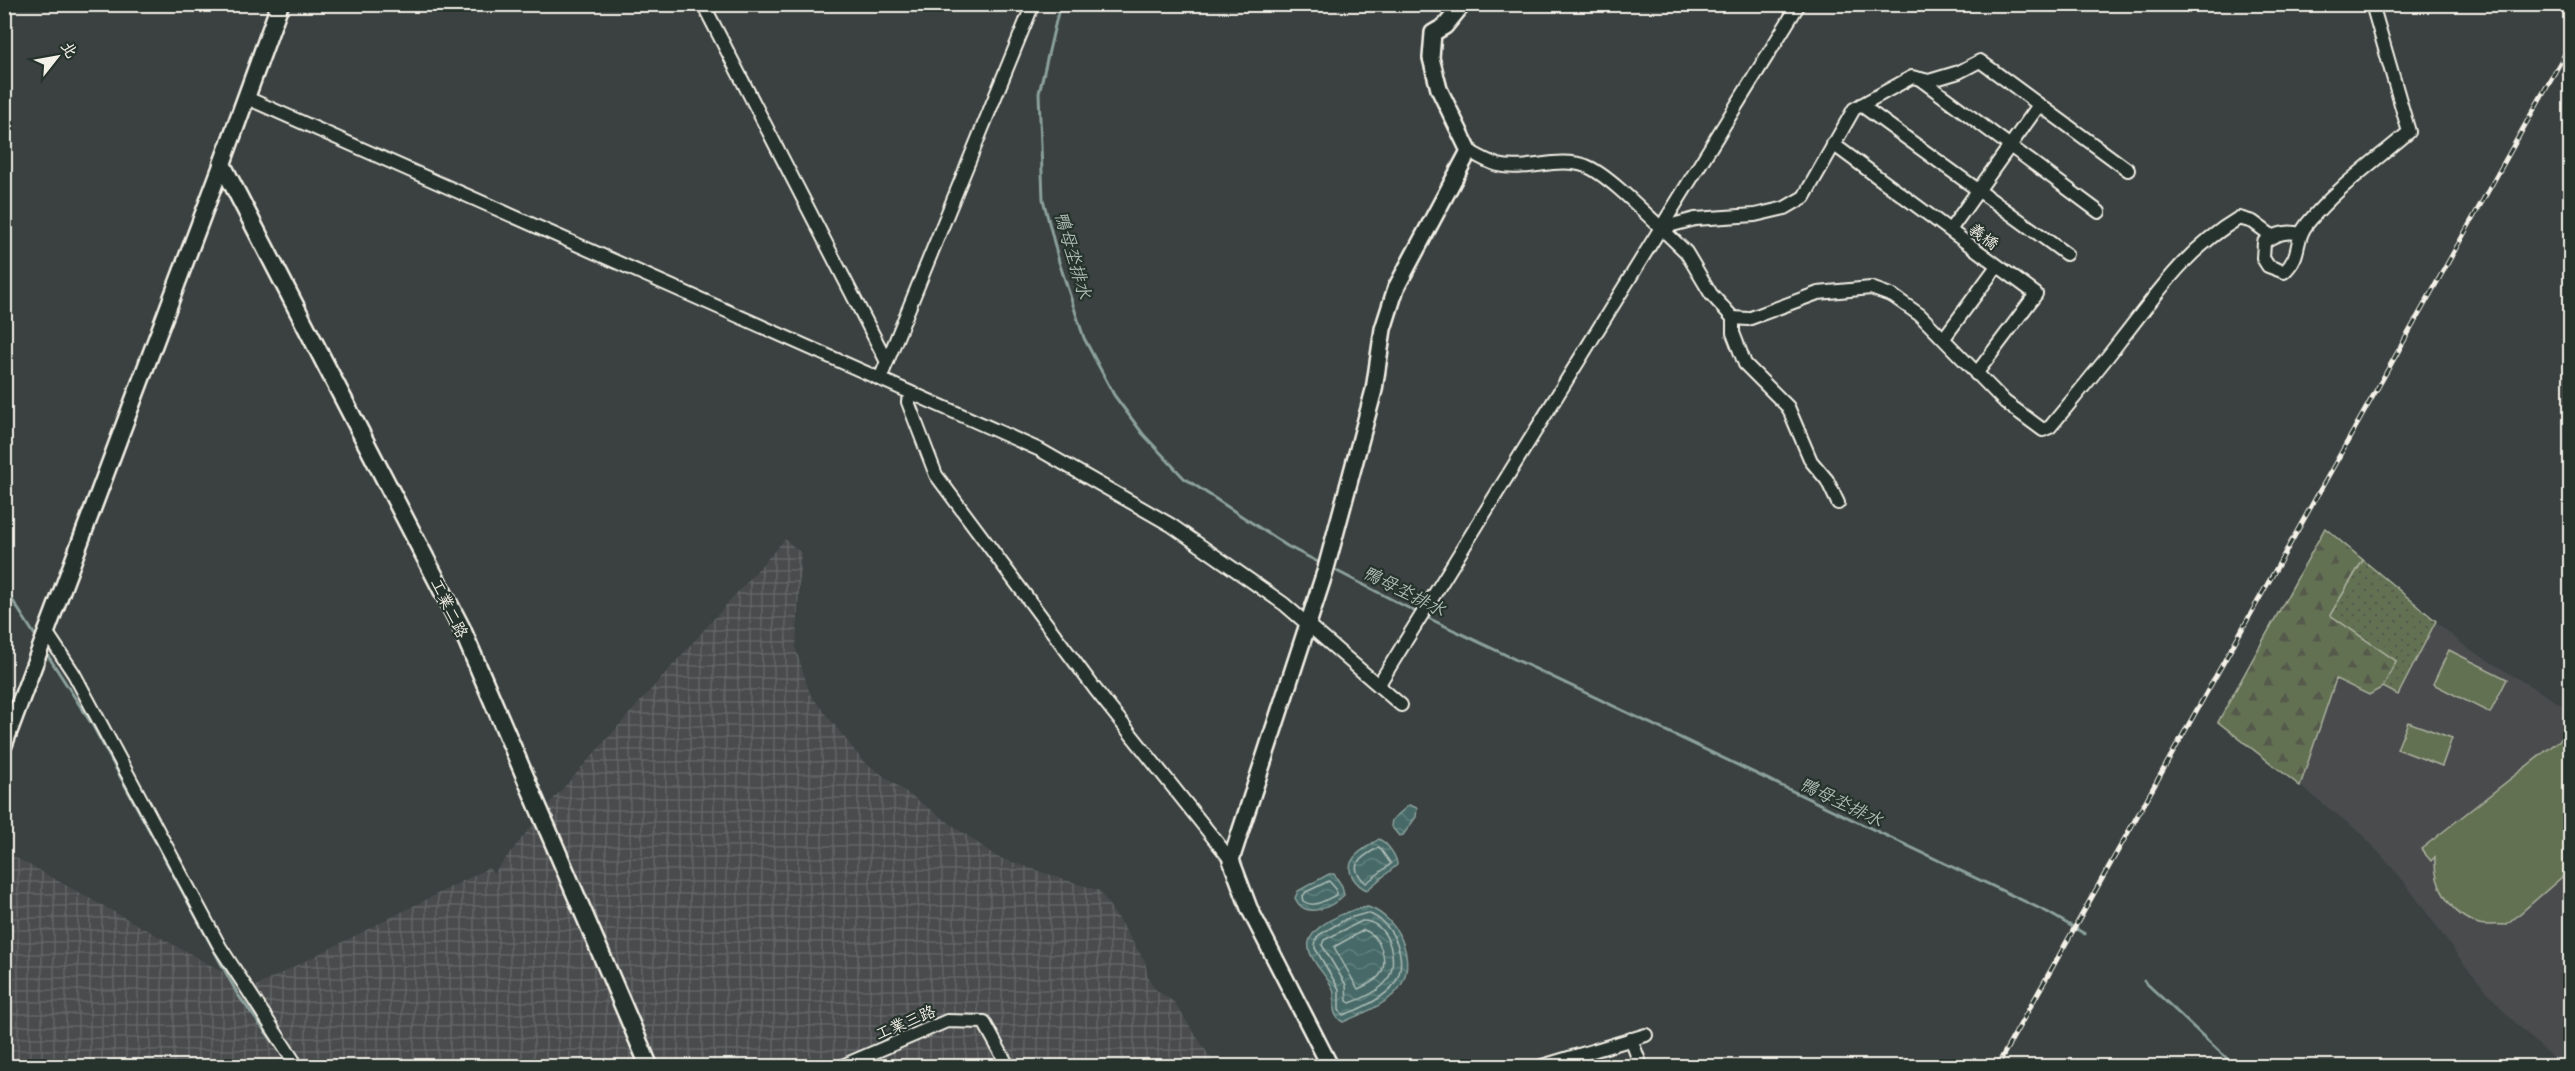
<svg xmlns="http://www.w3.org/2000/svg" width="2575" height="1071" font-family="'Comic Neue','LXGW WenKai TC',sans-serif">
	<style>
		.built { fill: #484b4d }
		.industrial { fill: url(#industrial-grid) }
		.green { fill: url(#green-dots); stroke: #acb19e; stroke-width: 1.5 }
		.forest { fill: url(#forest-firs); stroke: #acb19e; stroke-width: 1.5 }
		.pitch { fill: #637153; stroke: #acb19e; stroke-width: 1.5 }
		.water { fill: url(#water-waves); stroke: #8ca19c; stroke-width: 1.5 }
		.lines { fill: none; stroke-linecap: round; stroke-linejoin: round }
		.shore { stroke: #aebbb5; stroke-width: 1.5 }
		.stream { stroke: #8ca19c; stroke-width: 3 }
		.minor-casing { stroke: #f4f1e8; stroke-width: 16 }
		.tertiary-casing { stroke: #f4f1e8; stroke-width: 20 }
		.secondary-casing { stroke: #f4f1e8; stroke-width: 21 }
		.minor { stroke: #26332d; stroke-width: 12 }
		.tertiary { stroke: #26332d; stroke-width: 15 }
		.secondary { stroke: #26332d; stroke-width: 16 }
		.rail-casing { stroke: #f4f1e8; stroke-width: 5 }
		.rail { stroke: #26332d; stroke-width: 3; stroke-dasharray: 9; stroke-linecap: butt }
		.labels { text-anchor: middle; stroke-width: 4.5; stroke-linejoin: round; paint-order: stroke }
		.street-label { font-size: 16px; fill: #f4f1e8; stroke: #26332d }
		.water-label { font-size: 18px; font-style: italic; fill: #aebbb5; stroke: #26332d }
	</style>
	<defs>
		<pattern id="industrial-grid" width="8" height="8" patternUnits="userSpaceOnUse" patternTransform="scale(1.5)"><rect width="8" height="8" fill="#484b4d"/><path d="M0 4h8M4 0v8" fill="none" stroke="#636567"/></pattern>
		<pattern id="green-dots" width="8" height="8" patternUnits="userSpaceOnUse" patternTransform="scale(1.5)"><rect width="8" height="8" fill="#637153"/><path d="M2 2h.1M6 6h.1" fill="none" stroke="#555a4c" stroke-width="1.8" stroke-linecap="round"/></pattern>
		<pattern id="forest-firs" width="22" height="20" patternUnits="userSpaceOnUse" patternTransform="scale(1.5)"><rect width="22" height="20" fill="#637153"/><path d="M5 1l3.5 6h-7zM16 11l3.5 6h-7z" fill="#555a4c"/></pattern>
		<pattern id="water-waves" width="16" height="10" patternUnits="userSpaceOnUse" patternTransform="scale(1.5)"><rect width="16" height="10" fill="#466b69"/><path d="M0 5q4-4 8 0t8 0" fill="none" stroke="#61817e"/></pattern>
	</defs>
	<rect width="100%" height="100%" fill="#3a4140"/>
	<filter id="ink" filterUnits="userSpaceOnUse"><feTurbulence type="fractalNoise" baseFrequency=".0167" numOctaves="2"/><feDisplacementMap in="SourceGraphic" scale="12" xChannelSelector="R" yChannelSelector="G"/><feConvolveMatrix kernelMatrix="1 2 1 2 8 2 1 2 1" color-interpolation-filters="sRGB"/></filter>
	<g filter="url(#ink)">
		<!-- built -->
		<polygon class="built" points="2325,528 2466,647 2570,710 2570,1066 2561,1066 2507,1015 2463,963 2402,879 2363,835 2218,722"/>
		<!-- industrial -->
		<polygon class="industrial" points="785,539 801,553 796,649 810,694 863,761 997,857 1100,891 1145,961 1148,977 1155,989 1174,1002 1216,1066 5,1066 4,851 252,988 488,868 494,873 549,804"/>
		<!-- green -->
		<polygon class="green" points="2363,560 2436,621 2398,695 2383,687 2396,661 2330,615"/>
		<!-- forest -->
		<polygon class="forest" points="2325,528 2363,560 2330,615 2396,661 2383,687 2369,695 2336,679 2300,786 2218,722"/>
		<!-- pitch -->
		<g class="pitch">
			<polygon points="2449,650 2507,679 2490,713 2433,684"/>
			<polygon points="2408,722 2452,738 2442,766 2397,749"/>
			<path d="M2570 732V870L2507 925C2498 924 2488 926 2479 924 2451 916 2433 885 2435 857L2431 861 2421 849Z"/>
		</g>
		<!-- water -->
		<g class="water">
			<polygon points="1409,805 1417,808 1416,817 1403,835 1399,836 1391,826 1392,820"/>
			<path d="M1379 839C1387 843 1397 856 1397 865L1367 890C1360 887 1357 884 1353 878 1341 859 1366 848 1379 839Z"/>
			<path d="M1329 874H1334L1342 886 1344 895C1331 908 1305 920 1295 898L1298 891Z"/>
			<path d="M1368 907C1401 918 1422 969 1393 995 1380 1007 1359 1015 1343 1022 1328 1013 1337 1002 1333 989 1327 975 1312 964 1309 949 1304 927 1351 908 1368 907Z"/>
		</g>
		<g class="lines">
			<!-- shore -->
			<g class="shore">
				<path d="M1379 847 1391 864 1366 883C1345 865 1362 857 1379 847Z"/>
				<path d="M1329 881 1336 889V895C1325 900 1314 909 1303 901L1302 897 1306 892Z"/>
				<path d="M1367 913C1393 921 1410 959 1395 983 1385 998 1359 1010 1343 1015L1339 1010V989L1315 948 1316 939 1319 935 1346 919Z"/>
				<path d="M1362 921C1387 920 1399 958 1389 977 1383 990 1362 999 1350 1003L1347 1001 1346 985 1322 945 1324 940Z"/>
				<path d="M1364 930C1380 935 1390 962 1379 976 1374 982 1365 986 1358 989L1334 947Z"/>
			</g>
			<!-- stream -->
			<g class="stream">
				<polyline points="1060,4 1039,93 1043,199 1059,262 1084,338 1114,395 1143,434 1184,478 1287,546 1322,564"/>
				<polyline points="1331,568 1418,613"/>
				<polyline points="4,587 38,640"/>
				<polyline points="1424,616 2047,912 2085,934"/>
				<polyline points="45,651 93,726 238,995 283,1055"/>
				<polyline points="2144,981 2235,1066"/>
			</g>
			<!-- minor casing -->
			<g class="minor-casing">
				<g id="minor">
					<polyline points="703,4 887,362"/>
					<polyline points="1920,79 2099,212"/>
					<polyline points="247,98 1040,450 1171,525 1284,604 1401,705"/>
					<polyline points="1861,105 2066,254"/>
					<polyline points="1833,144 2036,294 1976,374"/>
					<path d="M1469 151C1478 156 1488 162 1498 165 1527 172 1557 156 1586 166 1607 174 1644 212 1661 228L1695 219 1755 215 1785 208 1804 197 1854 109 1912 77 1929 81 1959 72 1980 61 2128 170"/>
					<polyline points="1661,228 1686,252 1711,294 1733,318 1733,333 1745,364 1788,407 1811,461 1827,480 1838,503"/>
					<polyline points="1950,230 2039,105"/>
					<path d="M2300 234C2287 230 2275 234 2264 242L2263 258 2268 266 2284 272C2303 254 2293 242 2307 224 2335 189 2375 161 2409 132L2372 4"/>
					<path d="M1733 318 1748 319 1818 293 1871 288 1893 296 1920 315 2005 402 2043 430 2050 427C2073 399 2097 371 2119 342 2157 294 2185 250 2239 218L2253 222 2272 236"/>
					<polyline points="1944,338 1997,266"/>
					<polyline points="880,379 1033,4"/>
					<polyline points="908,402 936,475 1095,689 1231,860"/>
					<polyline points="47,633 74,674 220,947 297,1066"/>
					<polyline points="1379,684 1799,4"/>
					<polyline points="1631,1039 1641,1066"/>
					<polyline points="842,1066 947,1021 984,1022 1008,1066"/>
					<polyline points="1542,1066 1646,1035"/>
				</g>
			</g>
			<!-- tertiary casing -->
			<g class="tertiary-casing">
				<g id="tertiary">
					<polyline points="4,745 222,164"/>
					<polyline points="1330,1066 1249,908 1231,860 1325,572 1374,390 1383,329 1396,288 1469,151 1439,89 1431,58 1433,33 1445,26 1463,4"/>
				</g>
			</g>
			<!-- secondary casing -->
			<g class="secondary-casing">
				<polyline id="secondary" points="280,4 222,164 461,627 649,1066"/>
			</g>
			<!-- minor -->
			<use href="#minor" class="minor"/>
			<!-- tertiary -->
			<use href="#tertiary" class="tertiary"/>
			<!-- secondary -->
			<use href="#secondary" class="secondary"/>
			<!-- rail casing -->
			<g class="rail-casing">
				<polyline id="rail" points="1997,1066 2570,45"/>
			</g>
			<!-- rail -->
			<use href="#rail" class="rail"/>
		</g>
	</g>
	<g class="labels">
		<!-- street labels -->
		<g class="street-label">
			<text transform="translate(1984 236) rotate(37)" y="6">義橋</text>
			<text transform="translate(450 608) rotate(64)" y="6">工業二路</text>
			<text transform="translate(905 1022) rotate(-23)" y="6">工業三路</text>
		</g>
		<!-- water labels -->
		<g class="water-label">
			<text transform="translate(1073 255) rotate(74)" y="6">鴨母坔排水</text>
			<text transform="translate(1404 591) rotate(27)" y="6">鴨母坔排水</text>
			<text transform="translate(1841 802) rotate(26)" y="6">鴨母坔排水</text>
		</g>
	</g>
	<!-- margin -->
	<rect width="2575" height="1071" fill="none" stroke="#26332d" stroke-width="24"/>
	<rect x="12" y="12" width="2551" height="1047" fill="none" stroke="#f4f1e8" stroke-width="2" filter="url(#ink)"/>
	<!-- north arrow -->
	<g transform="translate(57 57) rotate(59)" stroke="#26332d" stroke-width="4.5" paint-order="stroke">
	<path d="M0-4.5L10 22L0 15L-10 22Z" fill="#f4f1e8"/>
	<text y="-9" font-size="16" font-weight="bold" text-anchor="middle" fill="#f4f1e8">北</text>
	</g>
</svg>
